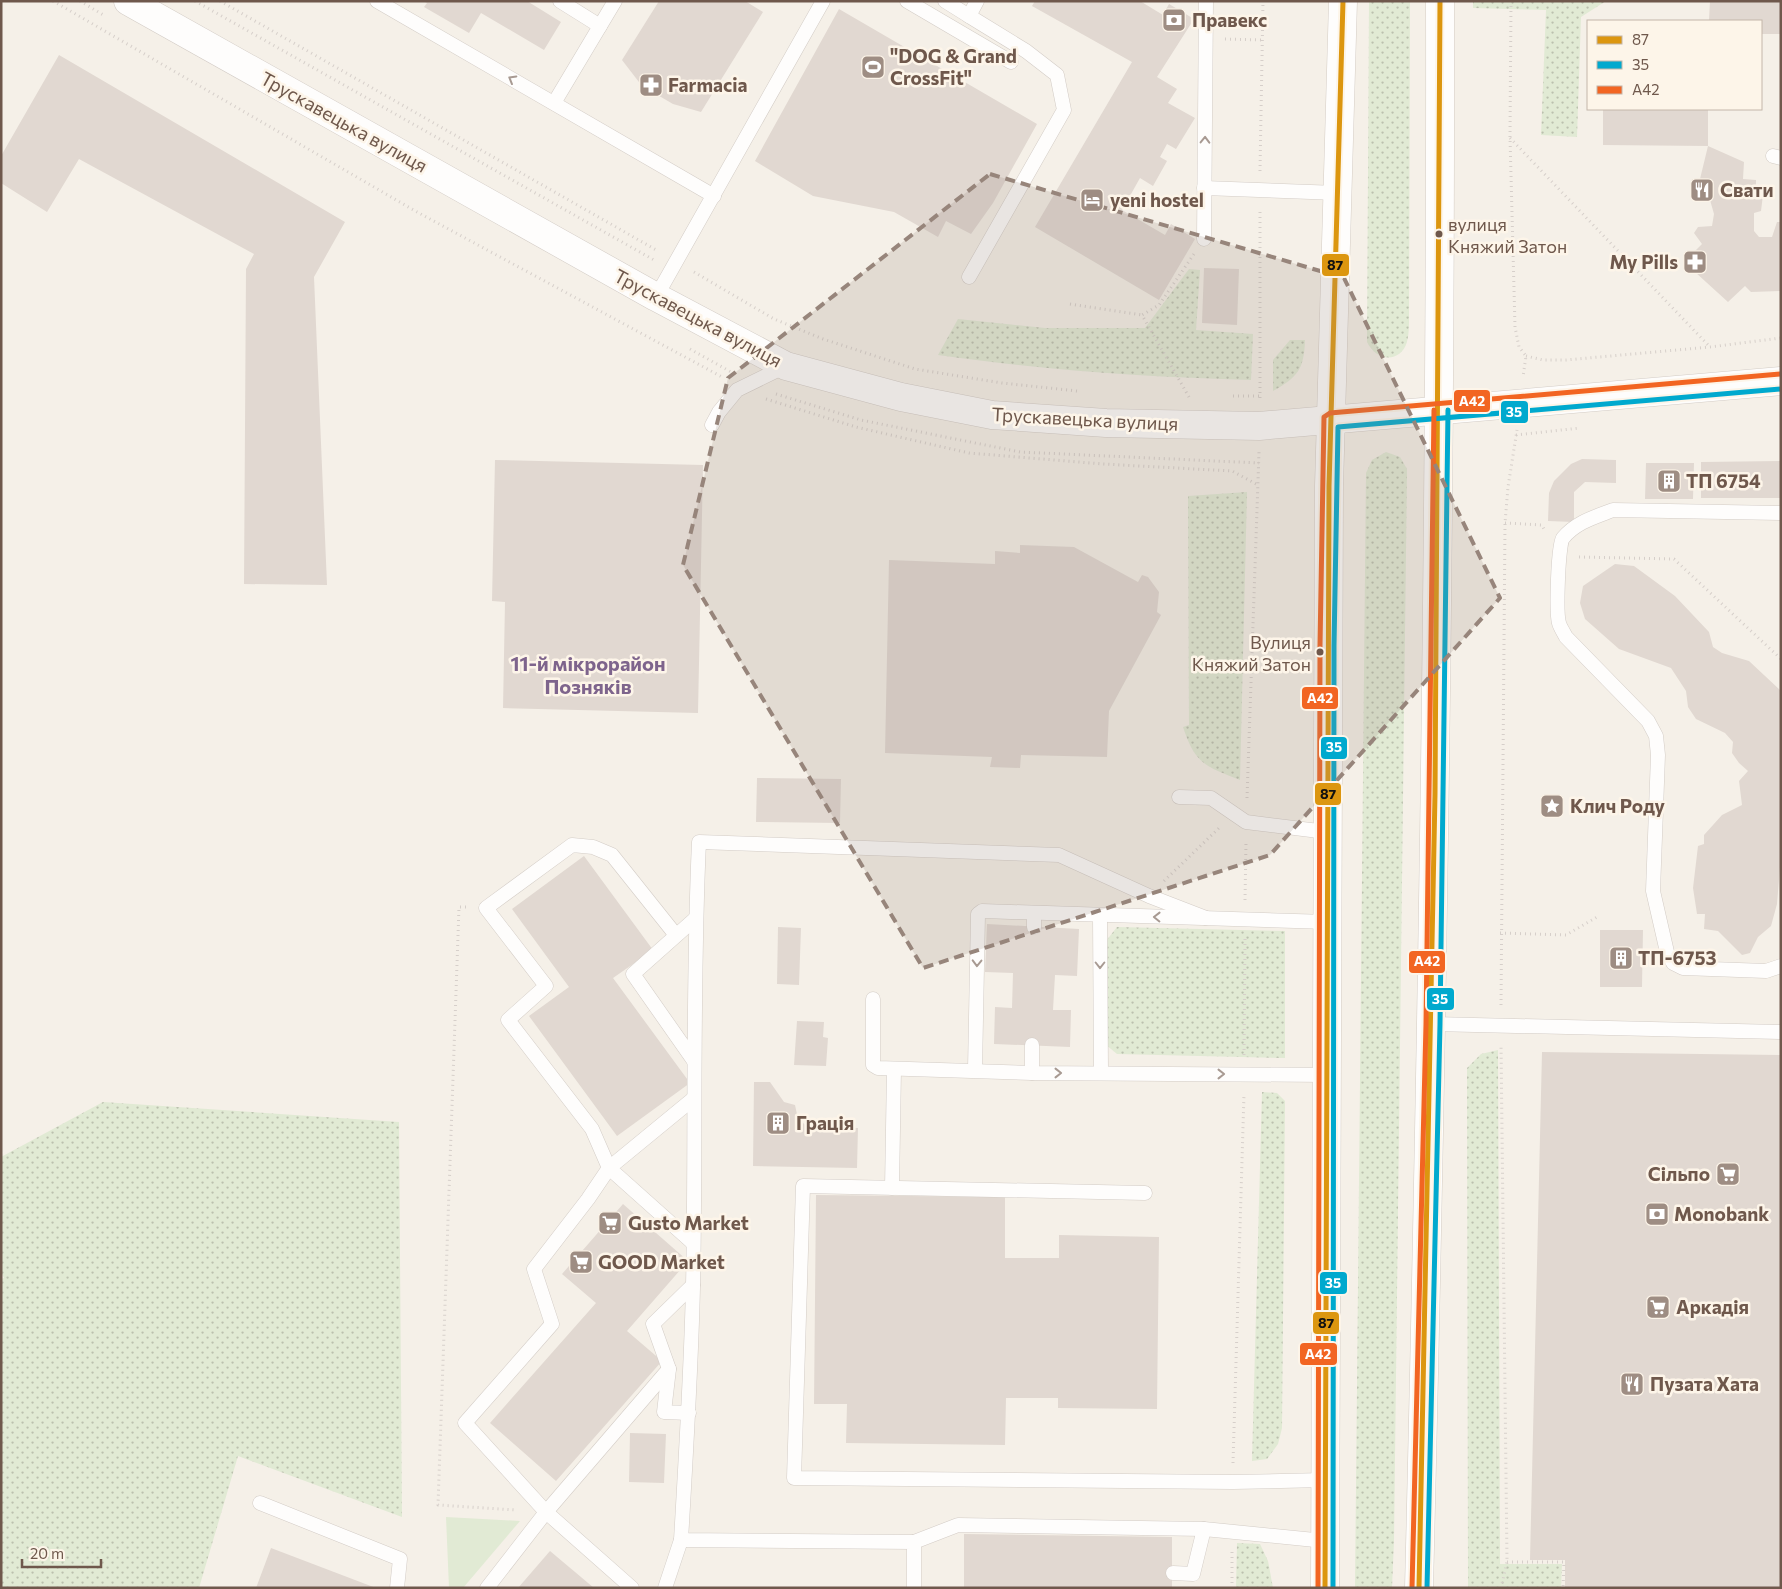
<svg xmlns="http://www.w3.org/2000/svg" width="1782" height="1589" font-family="Commissioner,sans-serif">
	<style>
		.grass { fill: url(#grass-dots) }
		.pitch { fill: #e1ead4 }
		.building { fill: #e1d8d1 }
		.lines { fill: none; stroke-linecap: round; stroke-linejoin: round }
		.lane-casing { stroke: #d3ccc6; stroke-width: 15 }
		.street-casing { stroke: #d3ccc6; stroke-width: 29 }
		.secondary-casing { stroke: #d4ccc4; stroke-width: 29 }
		.path { stroke: #d6cfca; stroke-width: 3; stroke-dasharray: 1 4; stroke-linecap: butt }
		.lane { stroke: #fefdfc; stroke-width: 14 }
		.street { stroke: #fefdfc; stroke-width: 28 }
		.secondary { stroke: #fefdfc; stroke-width: 28 }
		.bus-1-casing { stroke: #fdf5e9; stroke-width: 9 }
		.bus-2-casing { stroke: #fdf5e9; stroke-width: 9 }
		.bus-3-casing { stroke: #fdf5e9; stroke-width: 9 }
		.bus-1 { stroke: #dc960f; stroke-width: 5 }
		.bus-2 { stroke: #00a9ce; stroke-width: 5 }
		.bus-3 { stroke: #f26522; stroke-width: 5 }
		.oneway { stroke: #a89a92 }
		.marked { fill: #97857b; fill-opacity: 0.2; stroke: #97857b; stroke-width: 4; stroke-dasharray: 10 6; stroke-linejoin: round }
		.bus-dot { fill: #6f584c; stroke: #fdf5e9; stroke-width: 2 }
		.labels { text-anchor: middle; stroke-width: 5; stroke-linejoin: round; paint-order: stroke }
		.bus-label { font-size: 18px; fill: #6f584c; stroke: #fdf5e9; text-anchor: start }
		.poi-label { font-size: 19px; font-weight: bold; fill: #6f584c; stroke: #fdf5e9; text-anchor: start }
		.street-label { font-size: 19px; fill: #6f584c; stroke: #fdf5e9 }
		.neighbourhood-label { font-size: 20px; font-weight: bold; fill: #7e648c; stroke: #fdf5e9 }
		.line-badge { stroke: #fdf5e9; stroke-width: 2 }
		.badge-label { font-size: 14px; text-anchor: middle; font-weight: bold; fill: #fff }
		.pale-badge-label { font-size: 14px; text-anchor: middle; font-weight: bold; fill: #111 }
	</style>
	<defs>
		<pattern id="grass-dots" width="8" height="8" patternUnits="userSpaceOnUse" patternTransform="scale(1.25)"><rect width="8" height="8" fill="#e1ead4"/><path d="M2 2h.1M6 6h.1" fill="none" stroke="#bbc0ae" stroke-width="1.8" stroke-linecap="round"/></pattern>
	</defs>
	<rect width="100%" height="100%" fill="#f5f0e8"/>
	<!-- grass -->
	<g class="grass">
		<path d="M1369 1H1410L1409 318C1409 325 1409 334 1407 342 1400 364 1376 361 1367 342Z"/>
		<polygon points="1473,1 1606,1 1581,17 1577,137 1541,135 1546,10 1473,8"/>
		<path d="M1189 269 1200 270 1196 330 1253 334 1251 380C1144 377 1044 370 938 355L958 319 1045 328H1145Z"/>
		<path d="M1290 340H1305C1304 369 1298 377 1273 391V360Z"/>
		<polygon points="1386,452 1400,457 1407,469 1394,1541 1392,1588 1355,1588 1366,473 1372,460"/>
		<path d="M1247 492 1240 780C1205 766 1195 764 1183 727L1189 725 1188 496Z"/>
		<polygon points="1117,927 1285,931 1285,1058 1117,1054 1105,1044 1106,941"/>
		<polygon points="1498,1050 1500,1564 1562,1564 1561,1588 1468,1588 1467,1068 1481,1054"/>
		<polygon points="1262,1092 1277,1093 1285,1101 1282,1428 1278,1444 1267,1459 1252,1461"/>
		<polygon points="103,1102 399,1122 402,1517 238,1456 199,1588 1,1588 1,1279 4,1278 1,1272 1,1157"/>
		<polygon points="1237,1543 1260,1544 1268,1561 1273,1588 1236,1588"/>
	</g>
	<!-- pitch -->
	<polygon class="pitch" points="446,1517 520,1521 463,1588 449,1588"/>
	<!-- building -->
	<g class="building">
		<polygon points="423,1 527,1 561,22 544,50 481,13 469,33 424,7 427,3"/>
		<polygon points="659,1 745,1 763,12 701,112 673,104 642,86 622,60"/>
		<polygon points="1035,1 1140,1 1163,15 1169,4 1194,19 1157,77 1177,89 1168,103 1195,118 1176,149 1167,144 1160,157 1167,161 1153,186 1140,178 1122,210 1165,235 1171,224 1195,239 1159,300 1035,227 1132,62 1032,6"/>
		<polygon points="1710,1 1781,1 1781,34 1761,34 1761,21 1709,21"/>
		<polygon points="839,9 1037,124 993,203 971,234 946,221 938,237 894,212 813,196 755,161"/>
		<polygon points="59,55 345,222 314,277 327,585 244,584 246,269 254,254 79,159 47,212 1,183 1,156"/>
		<polygon points="1603,109 1708,109 1708,146 1744,162 1743,179 1756,180 1756,195 1763,195 1761,211 1754,213 1754,231 1759,237 1772,237 1777,222 1781,222 1781,291 1751,292 1745,286 1728,302 1684,262 1702,244 1694,233 1698,227 1712,226 1714,214 1708,193 1691,193 1692,179 1700,179 1708,146 1603,145"/>
		<polygon points="1204,268 1239,269 1237,325 1202,323"/>
		<polygon points="1582,459 1616,460 1616,483 1585,482 1574,492 1574,522 1548,521 1549,493 1554,481 1571,464"/>
		<polygon points="495,460 703,465 698,713 503,708 505,602 492,601"/>
		<polygon points="1781,461 1781,498 1701,498 1701,462"/>
		<polygon points="1646,463 1694,463 1693,499 1645,499"/>
		<polygon points="1020,545 1074,547 1138,582 1142,575 1148,577 1159,592 1157,612 1161,615 1109,711 1107,757 1021,755 1020,768 990,767 992,757 885,753 889,560 995,564 995,551 1020,553"/>
		<polygon points="1615,564 1634,566 1675,596 1709,632 1713,647 1722,653 1749,661 1781,691 1781,855 1777,904 1771,926 1758,937 1750,953 1742,955 1718,931 1704,929 1705,914 1697,914 1693,888 1698,846 1704,844 1704,835 1722,815 1742,805 1739,781 1748,771 1739,763 1732,753 1733,742 1725,733 1696,719 1688,707 1686,691 1671,668 1619,649 1585,619 1580,603 1583,586"/>
		<polygon points="757,778 841,779 840,823 756,822"/>
		<polygon points="584,856 653,950 613,978 690,1083 617,1136 529,1016 569,987 512,909"/>
		<polygon points="987,924 1079,929 1077,976 1055,975 1053,1010 1071,1010 1070,1047 994,1044 995,1007 1012,1008 1013,973 985,972"/>
		<polygon points="778,927 801,928 799,985 777,984"/>
		<polygon points="1600,930 1643,930 1642,987 1600,987"/>
		<polygon points="797,1021 824,1022 823,1037 828,1038 826,1066 794,1065"/>
		<polygon points="1542,1052 1781,1055 1781,1588 1565,1588 1565,1560 1530,1560"/>
		<polygon points="754,1082 770,1082 784,1102 795,1105 798,1119 808,1127 858,1128 857,1168 753,1166"/>
		<polygon points="816,1195 1005,1197 1005,1258 1059,1258 1059,1235 1159,1237 1157,1409 1058,1408 1058,1398 1006,1398 1005,1445 846,1443 847,1404 814,1404"/>
		<polygon points="623,1204 688,1261 627,1331 662,1361 556,1481 490,1423 596,1303 562,1274"/>
		<polygon points="630,1433 666,1434 664,1483 629,1482"/>
		<polygon points="964,1534 1172,1537 1172,1588 964,1588"/>
		<polygon points="271,1548 376,1588 256,1588"/>
		<polygon points="550,1551 594,1588 518,1588"/>
	</g>
	<g class="lines">
		<!-- lane casing -->
		<g class="lane-casing">
			<g id="lane">
				<polyline points="377,1 714,196"/>
				<polyline points="560,1 600,26"/>
				<polyline points="907,1 1011,62"/>
				<polyline points="945,1 969,16"/>
				<polyline points="554,103 615,1"/>
				<polyline points="1773,156 1781,158"/>
				<polyline points="1204,188 1338,193"/>
				<polyline points="1204,239 1206,1"/>
				<polyline points="969,277 1064,110 1057,75 1026,51 969,16 977,1"/>
				<polyline points="656,297 823,1"/>
				<polyline points="712,425 719,412 737,390 786,366"/>
				<path d="M1781 513 1613 510C1595 517 1576 522 1563 538 1558 544 1556 613 1559 623 1560 627 1564 633 1566 637L1648 721 1656 736 1658 755 1653 891 1667 952 1673 963 1683 968 1766 971 1781 966"/>
				<polyline points="1179,797 1211,798 1246,822 1327,832"/>
				<polyline points="1034,913 1034,927"/>
				<polyline points="1100,916 1101,1073"/>
				<polyline points="873,999 873,1065 878,1068 1032,1073 1327,1075"/>
				<polyline points="1433,1024 1781,1032"/>
				<polyline points="694,1061 633,974 696,918"/>
				<polyline points="975,1070 978,914 982,911 1328,922"/>
				<polyline points="1032,1073 1032,1045"/>
				<polyline points="892,1188 894,1069"/>
				<polyline points="1145,1193 803,1186 794,1478 1233,1482 1324,1480"/>
				<polyline points="693,1243 609,1168 693,1099"/>
				<polyline points="669,1369 546,1512 465,1423 552,1324 534,1269 588,1199 609,1168 592,1129 508,1020 546,986 486,908 572,845 593,847 612,855 675,934"/>
				<polyline points="689,1413 664,1412 669,1369 653,1324 693,1285"/>
				<polyline points="260,1503 400,1559 397,1588"/>
				<polyline points="914,1542 958,1525 1204,1529 1325,1541"/>
				<polyline points="1173,1573 1193,1574 1204,1529"/>
				<polyline points="487,1588 546,1512 632,1588"/>
				<polyline points="665,1588 681,1540"/>
				<path d="M914 1588V1542L681 1540C686 1456 691 1372 693 1287 696 1139 692 990 699 842L1059 855 1149 896 1206 918"/>
			</g>
		</g>
		<!-- street casing -->
		<g class="street-casing">
			<polyline id="street" points="128,1 656,297 786,366 901,397 992,415 1106,423 1259,426 1781,381"/>
		</g>
		<!-- secondary casing -->
		<g class="secondary-casing">
			<g id="secondary">
				<polyline points="1325,1588 1329,486 1343,1"/>
				<path d="M1419 1588C1432 1059 1441 530 1440 1"/>
			</g>
		</g>
		<!-- path -->
		<g class="path">
			<polyline points="53,1 417,212 722,377"/>
			<polyline points="80,1 105,16"/>
			<polyline points="195,1 654,260"/>
			<polyline points="220,1 658,251"/>
			<polyline points="1511,1 1510,137 1515,327 1519,347 1526,356 1523,377"/>
			<polyline points="1225,39 1262,40"/>
			<polyline points="1510,138 1710,347"/>
			<polyline points="1260,171 1263,1"/>
			<polyline points="694,272 774,319 823,339 915,369 1002,383 1077,391"/>
			<polyline points="1070,304 1142,315"/>
			<polyline points="690,349 731,372"/>
			<polyline points="1526,356 1543,360 1566,360 1710,347 1781,338"/>
			<polyline points="776,394 861,420 1020,452 1259,463"/>
			<polyline points="1233,396 1260,396"/>
			<polyline points="1189,397 1142,315 1159,305 1194,254"/>
			<polyline points="1260,398 1260,209"/>
			<polyline points="766,399 856,427 969,453 1103,464 1232,471 1258,485"/>
			<polyline points="1516,435 1580,428"/>
			<polyline points="1505,523 1542,525 1544,529"/>
			<polyline points="1579,557 1674,559 1781,659"/>
			<polyline points="1247,798 1259,452"/>
			<polyline points="1164,881 1219,828"/>
			<polyline points="1245,900 1246,842"/>
			<polyline points="466,907 459,907 438,1505 516,1510"/>
			<polyline points="1500,933 1566,935 1597,917"/>
			<polyline points="1501,1005 1505,523 1508,487 1517,430"/>
			<polyline points="1244,1055 1245,939"/>
			<polyline points="1233,1463 1244,1094"/>
			<polyline points="1507,1562 1564,1562 1563,1588"/>
			<polyline points="1232,1588 1232,1551"/>
			<polyline points="1501,1588 1507,1562 1501,1044"/>
		</g>
		<!-- lane -->
		<use href="#lane" class="lane"/>
		<!-- street -->
		<use href="#street" class="street"/>
		<!-- secondary -->
		<use href="#secondary" class="secondary"/>
		<!-- bus-1 casing -->
		<g class="bus-1-casing">
			<g id="bus-1">
				<polyline points="1325,1588 1329,486 1343,1"/>
				<polyline points="1419,1588 1435,794 1440,1"/>
			</g>
		</g>
		<!-- bus-2 casing -->
		<g class="bus-2-casing">
			<g id="bus-2">
				<polyline points="1333,1588 1334,646 1338,427 1781,389"/>
				<polyline points="1427,1588 1440,1024 1448,410"/>
			</g>
		</g>
		<!-- bus-3 casing -->
		<g class="bus-3-casing">
			<g id="bus-3">
				<polyline points="1318,1588 1320,646 1324,417 1330,413 1780,374"/>
				<polyline points="1412,1588 1426,1024 1434,410"/>
			</g>
		</g>
		<!-- bus-1 -->
		<use href="#bus-1" class="bus-1"/>
		<!-- bus-2 -->
		<use href="#bus-2" class="bus-2"/>
		<!-- bus-3 -->
		<use href="#bus-3" class="bus-3"/>
	</g>
	<!-- one-way arrows -->
	<defs><path id="oneway-chevron" d="M-2-3.5L2.5 0L-2 3.5" fill="none" stroke-width="1.6" stroke-linecap="round" stroke-linejoin="round" transform="scale(1.25)"/></defs>
	<g class="oneway">
		<use href="#oneway-chevron" transform="translate(512 79) rotate(-150)"/>
		<use href="#oneway-chevron" transform="translate(1205 140) rotate(-89)"/>
		<use href="#oneway-chevron" transform="translate(1157 917) rotate(-179)"/>
		<use href="#oneway-chevron" transform="translate(977 963) rotate(91)"/>
		<use href="#oneway-chevron" transform="translate(1100 965) rotate(90)"/>
		<use href="#oneway-chevron" transform="translate(1058 1073)"/>
		<use href="#oneway-chevron" transform="translate(1221 1074)"/>
	</g>
	<!-- marked area -->
	<path class="marked" d="M990 174 1344 278 1500 598 1270 855 923 968 683 565 728 378Z"/>
	<!-- icons -->
	<defs>
		<g id="bank-square" transform="scale(1.25)"><rect x="-9" y="-9" width="18" height="18" rx="4" fill="#9e8d83" stroke="#fdf5e9"/><path d="M-6-4H6V4H-6ZM0-2.3a2.3 2.3 0 1 0 0 4.6a2.3 2.3 0 1 0 0-4.6Z" fill="#fff"/></g>
		<g id="stadium-square" transform="scale(1.25)"><rect x="-9" y="-9" width="18" height="18" rx="4" fill="#9e8d83" stroke="#fdf5e9"/><path d="M0-5a6.5 5 0 1 0 0 10a6.5 5 0 1 0 0-10ZM-3.5-1.8h7v3.6h-7Z" fill="#fff"/></g>
		<g id="pharmacy-square" transform="scale(1.25)"><rect x="-9" y="-9" width="18" height="18" rx="4" fill="#9e8d83" stroke="#fdf5e9"/><path d="M-2-6h4v4h4v4h-4v4h-4v-4h-4v-4h4Z" fill="#fff"/></g>
		<g id="restaurant-square" transform="scale(1.25)"><rect x="-9" y="-9" width="18" height="18" rx="4" fill="#9e8d83" stroke="#fdf5e9"/><path d="M-5-6h1v4h1v-4h1v4h1v-4h1v5L-1.5 .5V6h-2V.5L-5-1ZM5-6V6H3V1.5H1.5Q1.5-4 5-6Z" fill="#fff"/></g>
		<g id="hotel-square" transform="scale(1.25)"><rect x="-9" y="-9" width="18" height="18" rx="4" fill="#9e8d83" stroke="#fdf5e9"/><path d="M-6-4.5h1.5V1H6V5H4.5V3h-9V5H-6ZM-4 0a1.8 1.8 0 1 1 3.6 0ZM.5 0V-2.5h3Q6-2.5 6 0Z" fill="#fff"/></g>
		<g id="building-square" transform="scale(1.25)"><rect x="-9" y="-9" width="18" height="18" rx="4" fill="#9e8d83" stroke="#fdf5e9"/><path d="M-4-6H4V6H1V3H-1V6H-4ZM-2.5-4.3h1.7v1.8h-1.7ZM.8-4.3h1.7v1.8H.8ZM-2.5-1h1.7V.8h-1.7ZM.8-1h1.7V.8H.8Z" fill="#fff"/></g>
		<g id="sight-square" transform="scale(1.25)"><rect x="-9" y="-9" width="18" height="18" rx="4" fill="#9e8d83" stroke="#fdf5e9"/><path d="M0-6L1.8-2.2L6-1.7L2.9 1.2L3.7 5.4L0 3.3L-3.7 5.4L-2.9 1.2L-6-1.7L-1.8-2.2Z" fill="#fff"/></g>
		<g id="supermarket-square" transform="scale(1.25)"><rect x="-9" y="-9" width="18" height="18" rx="4" fill="#9e8d83" stroke="#fdf5e9"/><path d="M-6-5.5h2.5l.6 2H6L4.5 2H-2.5L-4.4-4H-6ZM-1.5 3.2a1.3 1.3 0 1 0 .1 0ZM3 3.2a1.3 1.3 0 1 0 .1 0Z" fill="#fff"/></g>
	</defs>
	<g fill-rule="evenodd">
		<use href="#bank-square" x="1174" y="20"/>
		<use href="#stadium-square" x="873" y="67"/>
		<use href="#pharmacy-square" x="651" y="85"/>
		<use href="#restaurant-square" x="1702" y="190"/>
		<use href="#hotel-square" x="1092" y="200"/>
		<use href="#pharmacy-square" x="1695" y="262"/>
		<use href="#building-square" x="1669" y="481"/>
		<use href="#sight-square" x="1552" y="806"/>
		<use href="#building-square" x="1621" y="958"/>
		<use href="#building-square" x="778" y="1123"/>
		<use href="#supermarket-square" x="1728" y="1174"/>
		<use href="#bank-square" x="1657" y="1214"/>
		<use href="#supermarket-square" x="610" y="1223"/>
		<use href="#supermarket-square" x="581" y="1262"/>
		<use href="#supermarket-square" x="1658" y="1307"/>
		<use href="#restaurant-square" x="1632" y="1384"/>
	</g>
	<!-- markers -->
	<g class="bus-dot">
		<circle cx="1439" cy="234" r="4.5"/>
		<circle cx="1320" cy="652" r="4.5"/>
	</g>
	<g class="labels">
		<!-- bus labels -->
		<g class="bus-label">
			<text x="1448" y="231">вулиця<tspan x="1448" dy="22">Княжий Затон</tspan></text>
			<text x="1311" y="649" text-anchor="end">Вулиця<tspan x="1311" dy="22">Княжий Затон</tspan></text>
		</g>
		<!-- poi labels -->
		<g class="poi-label">
			<text x="1192" y="27">Правекс</text>
			<text x="890" y="63">"DOG &amp; Grand<tspan x="890" dy="22">CrossFit"</tspan></text>
			<text x="668" y="92">Farmacia</text>
			<text x="1720" y="197">Свати</text>
			<text x="1110" y="207">yeni hostel</text>
			<text x="1678" y="269" text-anchor="end">My Pills</text>
			<text x="1686" y="488">ТП 6754</text>
			<text x="1570" y="813">Клич Роду</text>
			<text x="1638" y="965">ТП-6753</text>
			<text x="796" y="1130">Грація</text>
			<text x="1710" y="1181" text-anchor="end">Сільпо</text>
			<text x="1674" y="1221">Monobank</text>
			<text x="628" y="1230">Gusto Market</text>
			<text x="598" y="1269">GOOD Market</text>
			<text x="1676" y="1314">Аркадія</text>
			<text x="1650" y="1391">Пузата Хата</text>
		</g>
		<!-- street labels -->
		<g class="street-label">
			<text transform="translate(344 122) rotate(29)" y="7">Трускавецька вулиця</text>
			<text transform="translate(698 318) rotate(28)" y="7">Трускавецька вулиця</text>
			<text transform="translate(1085 419) rotate(3)" y="7">Трускавецька вулиця</text>
		</g>
		<!-- neighbourhood labels -->
		<g class="neighbourhood-label">
			<text x="588" y="671">11-й мікрорайон<tspan x="588" dy="23">Позняків</tspan></text>
		</g>
	</g>
	<g class="line-badge">
		<rect x="1321" y="253" width="29" height="24" rx="5" fill="#dc960f"/>
		<rect x="1453" y="389" width="38" height="24" rx="5" fill="#f26522"/>
		<rect x="1500" y="400" width="29" height="24" rx="5" fill="#00a9ce"/>
		<rect x="1301" y="686" width="38" height="24" rx="5" fill="#f26522"/>
		<rect x="1320" y="736" width="28" height="24" rx="5" fill="#00a9ce"/>
		<rect x="1314" y="782" width="28" height="24" rx="5" fill="#dc960f"/>
		<rect x="1408" y="950" width="38" height="24" rx="5" fill="#f26522"/>
		<rect x="1426" y="987" width="29" height="24" rx="5" fill="#00a9ce"/>
		<rect x="1319" y="1271" width="29" height="24" rx="5" fill="#00a9ce"/>
		<rect x="1312" y="1311" width="28" height="24" rx="5" fill="#dc960f"/>
		<rect x="1299" y="1342" width="39" height="24" rx="5" fill="#f26522"/>
	</g>
	<g class="badge-label">
		<text x="1472" y="406">А42</text>
		<text x="1514" y="417">35</text>
		<text x="1320" y="703">А42</text>
		<text x="1334" y="752">35</text>
		<text x="1427" y="966">А42</text>
		<text x="1440" y="1004">35</text>
		<text x="1333" y="1288">35</text>
		<text x="1318" y="1359">А42</text>
	</g>
	<g class="pale-badge-label">
		<text x="1335" y="270">87</text>
		<text x="1328" y="799">87</text>
		<text x="1326" y="1328">87</text>
	</g>
	<!-- border -->
	<rect width="1782" height="1589" fill="none" stroke="#6f584c" stroke-width="5"/>
	<!-- legend -->
	<rect x="1587" y="20" width="175" height="90" fill="#fdf5e9" stroke="#c4b6aa"/>
	<rect x="1597" y="36" width="25" height="8" fill="#dc960f" stroke="#c4b6aa"/>
	<text x="1632" y="45" font-size="15" fill="#6f584c">87</text>
	<rect x="1597" y="61" width="25" height="8" fill="#00a9ce" stroke="#c4b6aa"/>
	<text x="1632" y="70" font-size="15" fill="#6f584c">35</text>
	<rect x="1597" y="86" width="25" height="8" fill="#f26522" stroke="#c4b6aa"/>
	<text x="1632" y="95" font-size="15" fill="#6f584c">А42</text>
	<!-- scale -->
	<path d="M22 1559v8h79v-8" fill="none" stroke="#6f584c" stroke-width="2.5"/>
	<text x="30" y="1559" font-size="15" fill="#6f584c" stroke="#fdf5e9" stroke-width="4" paint-order="stroke">20 m</text>
</svg>
